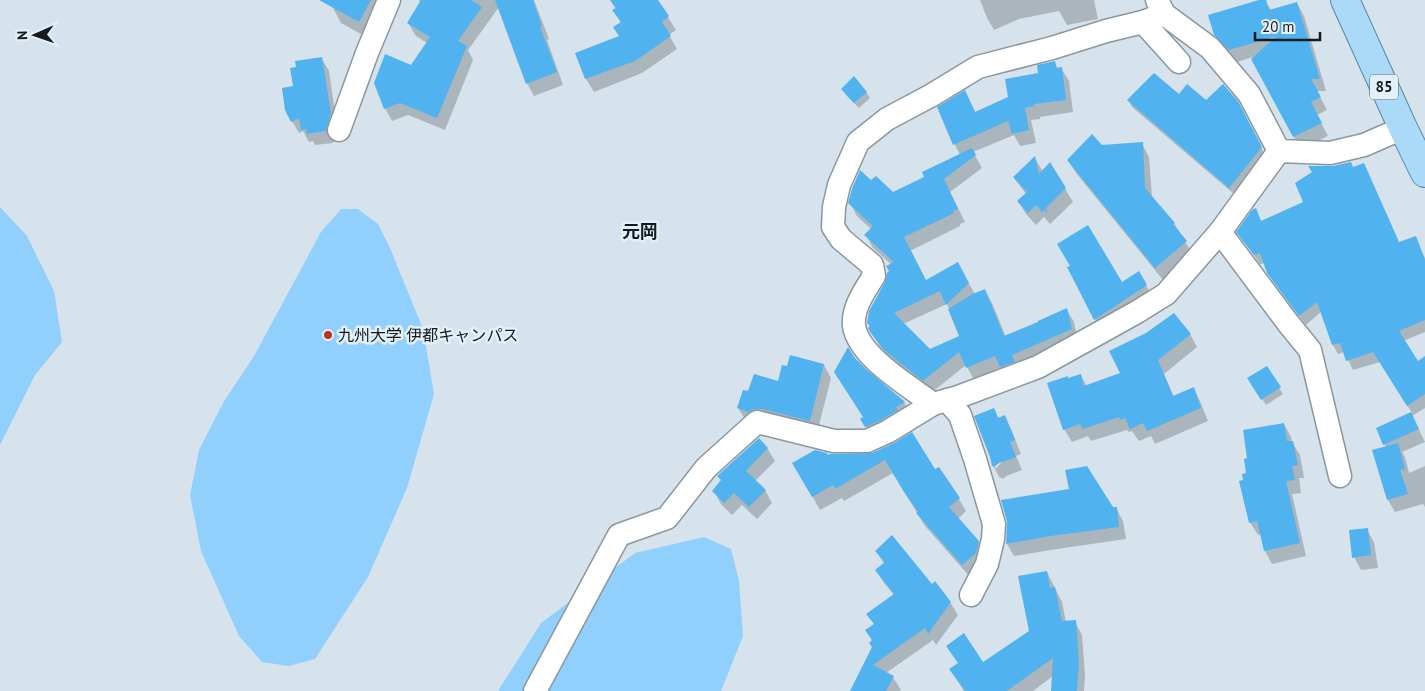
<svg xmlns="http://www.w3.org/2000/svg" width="1425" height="691" font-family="'PT Sans','Noto Sans JP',sans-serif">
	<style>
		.green { fill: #91d0fc }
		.shadow { fill: #0003; fill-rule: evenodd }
		.building { fill: #51b2f0 }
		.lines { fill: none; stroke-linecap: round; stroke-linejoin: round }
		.minor-casing { stroke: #8b97a0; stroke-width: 25 }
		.major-casing { stroke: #5287a9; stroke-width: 30 }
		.minor { stroke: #fff; stroke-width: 22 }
		.major { stroke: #abdaf9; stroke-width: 28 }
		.poi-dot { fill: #bd3022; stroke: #e3f0fa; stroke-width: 2 }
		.labels { text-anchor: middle; stroke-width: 5; stroke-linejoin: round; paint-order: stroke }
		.shield { fill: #e3f0fa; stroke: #535a5f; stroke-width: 1 }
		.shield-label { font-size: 15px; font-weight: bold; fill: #151a1d }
		.poi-label { font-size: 16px; fill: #151a1d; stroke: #e3f0fa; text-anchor: start }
		.neighbourhood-label { font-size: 18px; font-weight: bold; fill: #151a1d; stroke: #e3f0fa }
	</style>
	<rect width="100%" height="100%" fill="#d6e3ec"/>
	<!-- green -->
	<g class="green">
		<polygon points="0,207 27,236 54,291 62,342 35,375 0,445"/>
		<polygon points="341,209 358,209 378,224 390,248 423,329 434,394 407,488 368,577 315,659 289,666 262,662 239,636 201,551 190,495 199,450 223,403 254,356 321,232"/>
		<polygon points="704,537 731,549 739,581 743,636 721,691 498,691 541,623 635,553"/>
	</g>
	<!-- shadow -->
	<g class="shadow">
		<polygon points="335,0 389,0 368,38 341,23 332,6"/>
		<polygon points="419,0 534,0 549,39 547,40 563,85 534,96 527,83 499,7 468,50 473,60 445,130 408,115 392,121 385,108 427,43 416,36 408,23 420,3"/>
		<polygon points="610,0 657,0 676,30 669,35 677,49 642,73 594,92 586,79 577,54 620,37 621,23 614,10 616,9"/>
		<polygon points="980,0 1094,0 1098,19 1067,25 1059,11 1019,19 994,30 987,18"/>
		<polygon points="1264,0 1265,0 1272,11 1297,3 1304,16 1326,91 1317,91 1327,110 1317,115 1328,136 1301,149 1294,137 1256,56 1237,62 1223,47 1215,34"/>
		<polygon points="322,59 329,71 337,126 333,143 315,145 313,141 309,142 303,131 299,133 292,121 295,87"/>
		<path d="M1055 62 1058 69 1061 68 1069 81 1073 112 1040 117V119L1031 120 1036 143 1020 146 1014 135 973 152 982 168 950 192 965 222 960 224V226L910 251 926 281 965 277 975 294 984 290 992 303 1006 337 1067 310 1074 322 1078 342 1008 380 1002 368 974 380 966 365 931 393 893 363 879 345 871 331 891 272 892 265 873 248 866 235 871 229 857 216 850 203 872 182 892 194 926 178 960 155 955 145 939 108 965 92 976 113 1010 98ZM947 304 961 337 929 350 903 324Z"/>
		<polygon points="843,89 866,92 870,98 859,108 846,95"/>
		<polygon points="1179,96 1241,110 1265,155 1234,194 1132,107 1128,100"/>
		<polygon points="1142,144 1149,157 1152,197 1174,223 1193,255 1163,280 1076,173 1068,160 1102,146"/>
		<polygon points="1035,158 1043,172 1050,164 1073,202 1050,224 1044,217 1036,225 1026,214 1018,201 1026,194 1014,178"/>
		<polygon points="1364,165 1369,175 1399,243 1415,237 1425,258 1425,332 1403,341 1417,363 1425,367 1425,408 1412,416 1425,442 1402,452 1405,457 1409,473 1425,466 1425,507 1423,504 1395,512 1388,500 1386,448 1378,428 1412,413 1380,362 1353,370 1344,352 1338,354 1333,345 1321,312 1306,325 1275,284 1268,273 1265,263 1260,264 1238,232 1255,210 1262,222 1305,203 1353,169"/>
		<polygon points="1072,266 1121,284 1138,273 1154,298 1102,332 1095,319"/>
		<polygon points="1190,334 1197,347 1164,374 1174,397 1193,388 1200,401 1208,421 1155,444 1151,436 1139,441 1132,431 1129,432 1127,430 1091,441 1088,436 1072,442 1064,429 1068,379 1080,375 1087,386 1122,373"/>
		<polygon points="854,358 865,370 903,400 911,415 869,432 861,419 864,417"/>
		<polygon points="824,365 831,378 817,433 746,421 738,408 749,393 779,383 788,368"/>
		<polygon points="1266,367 1283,394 1266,405 1249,378"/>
		<path d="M994 409 999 419 1004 417 1011 429 1021 454 1016 456 1022 470 1006 476 1003 479 1002 478H1000L993 466ZM1003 458 1004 460 995 469V465Z"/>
		<polygon points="1284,424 1291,437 1292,442 1300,455 1304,478 1299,478 1301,493 1292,494 1306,556 1272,564 1265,551 1261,534 1258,535 1250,522 1244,481 1248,474 1249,459"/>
		<polygon points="767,448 775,461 755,481 765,490 772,503 757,519 742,505 732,515 721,504 714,491 722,482 719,476"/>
		<polygon points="872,454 935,471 959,499 966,511 958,519 978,542 986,555 970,577 925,526 893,473 844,501 842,498 820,510 794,463 827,457"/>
		<polygon points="1112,508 1116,508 1123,521 1126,539 1057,549 1014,556 1007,544"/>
		<polygon points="1367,530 1374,542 1378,568 1361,570 1354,557"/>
		<polygon points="876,551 931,585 950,602 958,615 936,645 933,640 886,673 893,677 901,690 900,691 852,691 873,648 873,642 867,631 875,625 868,614 894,595 884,583 877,571 884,564"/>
		<polygon points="1047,572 1062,602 1066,622 1075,622 1082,635 1085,675 1084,691 1052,691 1053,676 1033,691 964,691 951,670 983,664 1030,632"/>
	</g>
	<!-- building -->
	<g class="building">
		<polygon points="319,0 371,0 359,22"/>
		<polygon points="421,0 471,0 482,7 458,41 467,46 437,118 400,103 384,109 374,83 385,54 411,65 430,37 407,23"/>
		<polygon points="495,0 533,0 542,26 540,27 557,72 526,84"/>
		<polygon points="610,0 658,0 669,16 662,22 671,36 635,61 585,79 575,53 619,36 613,27 621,22 612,10 616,8"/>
		<polygon points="1259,0 1266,0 1269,10 1297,2 1320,79 1311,79 1321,97 1311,102 1322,123 1293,137 1251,59 1277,36 1229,50 1214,35 1208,15"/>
		<polygon points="322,57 331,113 326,131 307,134 306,129 301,130 299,118 291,122 285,110 282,88 293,86 290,68 296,67 295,61"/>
		<polygon points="1055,61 1056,68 1062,67 1066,100 1034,104 1034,106 1025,108 1029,130 1012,134 1008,121 953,145 937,107 965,90 975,112 1008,97 1005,79 1038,73 1037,65"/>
		<polygon points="1154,73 1179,94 1187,84 1206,100 1223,84 1238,101 1262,147 1229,188 1127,100"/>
		<polygon points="854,76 867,92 854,103 841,89"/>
		<polygon points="1092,134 1102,145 1143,142 1145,188 1175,223 1173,224 1187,241 1155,268 1067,160"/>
		<polygon points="972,148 976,155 944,179 958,209 953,211 954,213 904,237 926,280 958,262 969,283 946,305 940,291 894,313 930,349 959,336 948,309 973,294 985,289 1004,336 1038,322 1038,321 1067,308 1072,329 1012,355 1015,362 1000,367 995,356 966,368 959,352 923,381 884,350 870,332 868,328 870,326 867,323 869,311 885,282 887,273 889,271 886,266 894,262 864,235 873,226 848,203 852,189 860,170 871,180 876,176 893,192 924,177 922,172"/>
		<polygon points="1035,156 1039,174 1050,162 1066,188 1046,208 1047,213 1044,210 1042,212 1036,205 1028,213 1017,201 1027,192 1013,177"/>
		<polygon points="1351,162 1353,167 1364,163 1399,242 1416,236 1425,260 1425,320 1399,331 1418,361 1425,356 1425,394 1407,406 1373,352 1346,361 1340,343 1332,345 1317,302 1299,316 1267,273 1260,253 1254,255 1236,232 1252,210 1256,208 1261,221 1303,202 1295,183 1312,172 1308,166 1333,166"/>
		<polygon points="1088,225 1122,282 1139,271 1147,285 1094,320 1067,267 1070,266 1057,244"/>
		<polygon points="1174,313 1191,334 1158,360 1173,396 1194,387 1201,408 1147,431 1143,423 1130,429 1125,418 1120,420 1119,417 1083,429 1080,424 1063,430 1047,383 1068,376 1068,378 1081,374 1084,386 1120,373 1109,351 1146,333"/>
		<polygon points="848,347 855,358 866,369 905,402 896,407 898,410 881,420 865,427 860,419 863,417 834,372"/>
		<polygon points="790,355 824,364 810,421 763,409 754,409 748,412 737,408 743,390 748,391 754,374 778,381 782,365 787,366"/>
		<polygon points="1267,366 1281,387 1261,400 1247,378"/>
		<polygon points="994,408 998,418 1005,415 1015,440 1010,442 1016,457 999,463 994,467 993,466 992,466 990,457 974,416"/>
		<polygon points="1411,412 1419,429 1383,445 1376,428"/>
		<polygon points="1284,423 1287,441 1293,441 1298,465 1292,466 1295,480 1286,481 1300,543 1264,551 1257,521 1249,523 1239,481 1243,480 1242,474 1246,473 1244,459 1247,458 1243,430"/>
		<polygon points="912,432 935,469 939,467 960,498 949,507 979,541 976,553 962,565 916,513 918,512 904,492 885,460 835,489 833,485 812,497 792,463 815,450 827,453 828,455 830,454 872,453 892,444"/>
		<polygon points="759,438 768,448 746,471 766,490 749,507 734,493 724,503 712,491 721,480 717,476"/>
		<polygon points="1398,443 1405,469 1400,470 1408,494 1387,500 1372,450"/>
		<polygon points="1087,466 1113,507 1117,507 1119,527 1050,536 1006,544 1007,521 1001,500 1069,489 1065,470"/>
		<polygon points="1368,528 1371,555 1352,558 1349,530"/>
		<polygon points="892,535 932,584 935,581 951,602 928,634 925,628 873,665 894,676 886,691 850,691 872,647 869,643 872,640 865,630 874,624 866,614 894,594 875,570 885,562 875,551"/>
		<polygon points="1047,571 1050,588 1055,587 1062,621 1076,620 1079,661 1077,691 1051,691 1053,658 1007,691 965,691 949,669 958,663 946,646 964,633 983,662 1029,631 1018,576"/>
	</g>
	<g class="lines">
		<!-- minor casing -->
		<g class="minor-casing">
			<g id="minor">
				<polyline points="1157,0 1164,14 1210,48 1249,94 1279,151 1330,153 1364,145 1403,128"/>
				<polyline points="1143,22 1179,62"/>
				<polyline points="339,130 367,53 389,0"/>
				<polyline points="1220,232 1288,323 1310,350 1340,476"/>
				<polyline points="947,400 960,415 975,459 994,524 993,539 987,564 971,595"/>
				<path d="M933 404C909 386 859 357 854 326 852 308 865 290 874 276L872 265 841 239 833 227 834 207 839 185 858 142 887 119 932 95 978 67 1052 48 1106 31 1143 22 1164 14"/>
				<polyline points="535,691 619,535 667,518 706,468 757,422 834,441 867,441 887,432 933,404 958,397 1038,367 1137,312 1166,294 1220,232 1279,151"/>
			</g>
		</g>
		<!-- major casing -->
		<g class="major-casing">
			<polyline id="major" points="1345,0 1403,128 1425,173"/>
		</g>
		<!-- minor -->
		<use href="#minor" class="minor"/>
		<!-- major -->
		<use href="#major" class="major"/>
	</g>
	<!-- markers -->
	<circle class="poi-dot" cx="328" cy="335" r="5"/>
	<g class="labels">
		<!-- shield labels -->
		<rect class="shield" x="1370" y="74.5" width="28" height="25" rx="4"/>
		<g class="shield-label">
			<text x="1384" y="92">85</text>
		</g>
		<!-- poi labels -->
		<g class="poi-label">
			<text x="338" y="341">九州大学 伊都キャンパス</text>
		</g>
		<!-- neighbourhood labels -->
		<g class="neighbourhood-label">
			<text x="640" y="238">元岡</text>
		</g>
	</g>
	<!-- north arrow -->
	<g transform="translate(35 35) rotate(268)" stroke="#e3f0fa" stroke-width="4" paint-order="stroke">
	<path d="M0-4L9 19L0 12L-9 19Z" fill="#151a1d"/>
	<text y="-8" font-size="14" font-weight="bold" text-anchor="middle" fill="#151a1d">N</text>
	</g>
	<!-- scale -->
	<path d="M1255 32v8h65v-8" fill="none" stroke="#151a1d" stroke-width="2.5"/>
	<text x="1262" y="32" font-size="15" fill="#151a1d" stroke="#e3f0fa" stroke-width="4" paint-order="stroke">20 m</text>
</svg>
